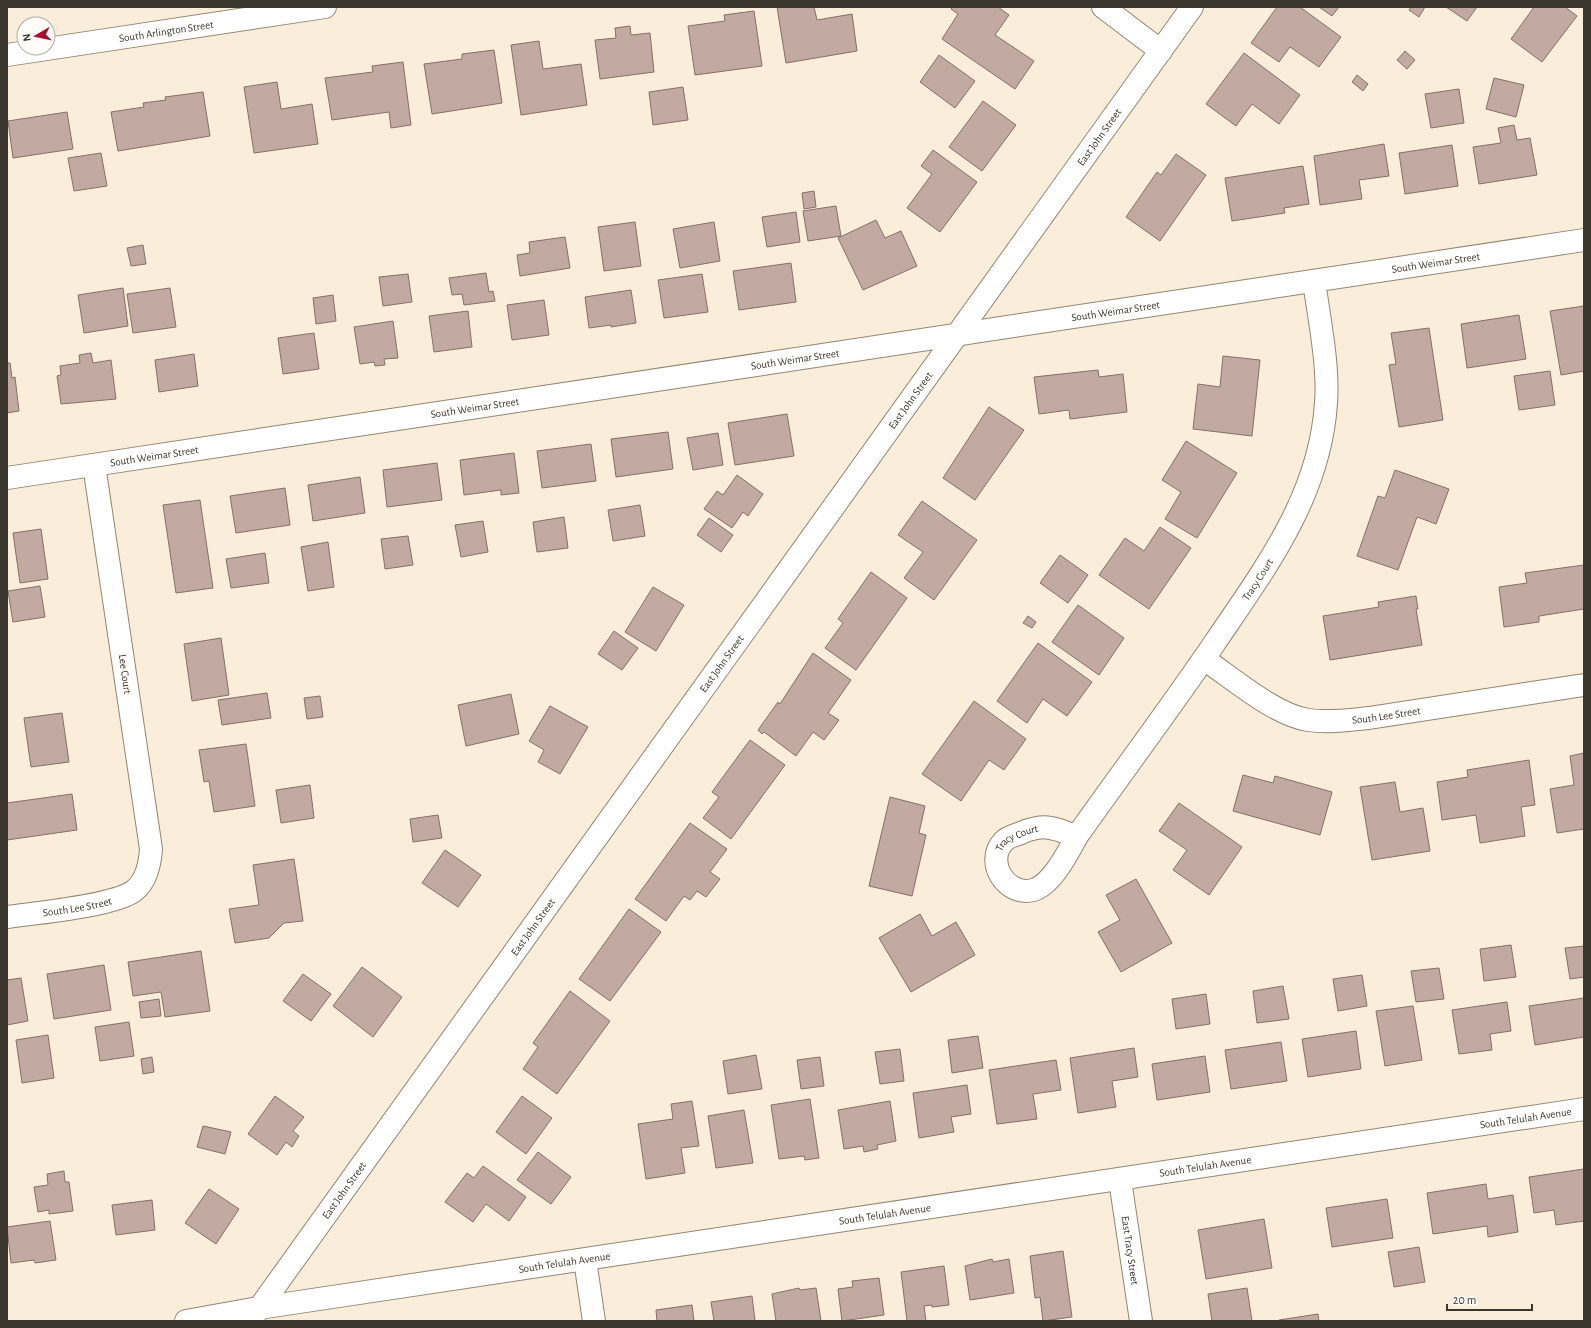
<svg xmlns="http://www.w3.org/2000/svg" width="1591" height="1328" font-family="'Alegreya Sans',sans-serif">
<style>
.building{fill:#c2aaa2;stroke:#856f68}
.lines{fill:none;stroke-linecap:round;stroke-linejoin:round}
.minor-casing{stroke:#918573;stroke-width:24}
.minor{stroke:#fff;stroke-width:22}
.labels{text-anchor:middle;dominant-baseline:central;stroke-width:4;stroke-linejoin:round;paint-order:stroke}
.street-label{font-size:11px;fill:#3b362e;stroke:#fefcf8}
</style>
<rect width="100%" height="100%" fill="#faedd9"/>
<!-- building -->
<g class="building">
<polygon points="777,7 814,7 817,20 852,14 857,51 786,63"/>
<polygon points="953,7 998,7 1009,15 995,35 1034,61 1015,89 942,39 958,14 951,9"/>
<polygon points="1277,7 1300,7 1341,37 1319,67 1290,47 1279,62 1251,43"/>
<polygon points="1319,7 1339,7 1332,16"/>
<polygon points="1411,7 1425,7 1419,17 1409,10"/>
<polygon points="1446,7 1477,7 1467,21"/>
<polygon points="1534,7 1565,7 1577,16 1542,62 1511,39"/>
<polygon points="754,11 762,66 695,75 688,26 725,21 724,15"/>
<polygon points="630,26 631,35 650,33 654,72 600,79 595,40 616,38 615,28"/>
<polygon points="539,41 543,69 581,64 587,105 521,115 511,45"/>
<polygon points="494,50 502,103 432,114 424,64 462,59 462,54"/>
<polygon points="1405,51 1415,60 1407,69 1397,60"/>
<polygon points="1244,53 1300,95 1279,124 1252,104 1236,126 1206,104"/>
<polygon points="939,55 975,81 955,108 920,82"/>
<polygon points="403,62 411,125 391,128 389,112 332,120 325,78 373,72 372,66"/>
<polygon points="1357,75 1368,84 1363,91 1352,82"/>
<polygon points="1494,78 1524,85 1516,117 1486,109"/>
<polygon points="277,82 281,109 312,104 318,144 254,153 244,87"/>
<polygon points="683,87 688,120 653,125 649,92"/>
<polygon points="1459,89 1464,123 1431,128 1425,94"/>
<polygon points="203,92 210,136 118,151 111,112 144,107 143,103 166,100 165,97"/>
<polygon points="983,101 1016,125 982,171 949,147"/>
<polygon points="67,112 73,149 13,158 8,121"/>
<polygon points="1514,125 1517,140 1530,138 1537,175 1479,184 1473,147 1501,143 1498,128"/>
<polygon points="1384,144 1389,176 1359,180 1362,199 1320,205 1314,156"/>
<polygon points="1452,145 1458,186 1405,194 1399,153"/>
<polygon points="933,150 977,182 940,232 907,208 932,174 921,166"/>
<polygon points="101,153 107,186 74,191 68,158"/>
<polygon points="1176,154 1206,175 1160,241 1126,217 1157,172 1161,175"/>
<polygon points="1303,166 1309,204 1284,208 1285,213 1232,221 1225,178"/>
<polygon points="814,191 816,207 804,209 802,193"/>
<polygon points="836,206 841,236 808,241 803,211"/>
<polygon points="796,212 800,242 767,247 762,217"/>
<polygon points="876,220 885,238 901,231 917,266 863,290 838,238"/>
<polygon points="635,222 641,266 604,271 598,227"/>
<polygon points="714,222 720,261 680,268 673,229"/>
<polygon points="565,237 570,268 520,276 517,255 530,253 529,242"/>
<polygon points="143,245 146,264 131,266 127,248"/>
<polygon points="791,263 796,302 739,310 733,271"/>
<polygon points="486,273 489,292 493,291 495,301 464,305 462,294 452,295 449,278"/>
<polygon points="408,274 412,302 383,306 379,277"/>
<polygon points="702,274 708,312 664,318 658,280"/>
<polygon points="123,288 128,326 84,333 78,295"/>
<polygon points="170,288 176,327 133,333 127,294"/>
<polygon points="631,290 636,323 611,327 611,325 589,328 585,297"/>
<polygon points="333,295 336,321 316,324 313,298"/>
<polygon points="544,300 549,335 512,340 507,305"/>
<polygon points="1584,306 1584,371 1561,375 1550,311"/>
<polygon points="468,311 472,347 434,352 429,316"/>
<polygon points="1519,315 1526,359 1467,368 1461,324"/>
<polygon points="393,321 398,358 384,359 385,365 375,366 374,362 360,364 354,327"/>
<polygon points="1429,328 1443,420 1399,427 1389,365 1396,364 1391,333"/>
<polygon points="314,333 319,369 283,374 278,338"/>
<polygon points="91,353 93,363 111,360 116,399 61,404 57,376 61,375 60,366 80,363 79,355"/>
<polygon points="194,354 198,386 159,392 155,360"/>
<polygon points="1223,356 1260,360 1252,436 1193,429 1198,384 1220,387"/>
<polygon points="7,363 10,363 12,378 15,377 19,411 7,413"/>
<polygon points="1098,370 1099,377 1123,374 1127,412 1070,419 1069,410 1039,414 1034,377"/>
<polygon points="1550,371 1555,405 1519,410 1514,376"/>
<polygon points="989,407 1024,430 975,500 943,478"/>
<polygon points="787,414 794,456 735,465 728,423"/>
<polygon points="668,432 673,469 616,477 611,439"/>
<polygon points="718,433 723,465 693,470 687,438"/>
<polygon points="1186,441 1237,473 1197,538 1165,519 1181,492 1162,480"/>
<polygon points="591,444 596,481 542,488 537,451"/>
<polygon points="514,453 519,493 501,495 501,490 464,495 460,460"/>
<polygon points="437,463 442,500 387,507 383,470"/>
<polygon points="1395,470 1449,489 1436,524 1417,517 1398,570 1357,556 1378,496 1385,498"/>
<polygon points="737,475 763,494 748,516 743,512 732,528 704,509 717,491 723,495"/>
<polygon points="360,477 365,513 313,521 308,485"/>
<polygon points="285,488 290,525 236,533 230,496"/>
<polygon points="200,500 213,588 176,593 163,505"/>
<polygon points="922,501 977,540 934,600 904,578 923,552 898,535"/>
<polygon points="640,505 645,536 613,541 608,510"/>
<polygon points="564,517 568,548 537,552 533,522"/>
<polygon points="709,518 733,535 721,552 697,535"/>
<polygon points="483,521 488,552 461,557 455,525"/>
<polygon points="1160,527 1191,548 1149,609 1099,575 1125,538 1144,551"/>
<polygon points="41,529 48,579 20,583 13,533"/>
<polygon points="408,536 413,565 385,569 381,539"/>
<polygon points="328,542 334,587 308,591 301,547"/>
<polygon points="265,553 269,583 231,588 226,559"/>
<polygon points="1060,555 1088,575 1068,603 1040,583"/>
<polygon points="1584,565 1584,609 1539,616 1539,622 1504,627 1499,587 1527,583 1525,573"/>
<polygon points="871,572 907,598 856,670 825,648 843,623 838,619"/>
<polygon points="40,586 45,617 13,622 8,591"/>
<polygon points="653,587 684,605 656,651 625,632"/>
<polygon points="1416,596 1418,609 1416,609 1422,645 1330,660 1323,616 1379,607 1378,602"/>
<polygon points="1078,605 1124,638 1099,675 1052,642"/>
<polygon points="1028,616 1036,622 1032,628 1023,623"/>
<polygon points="614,631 638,648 622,670 598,654"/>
<polygon points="221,638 229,695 192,701 184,644"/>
<polygon points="1038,643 1092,682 1067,716 1043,699 1027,723 997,701"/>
<polygon points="813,653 851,680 828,713 839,720 824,740 813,732 796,756 764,732 762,734 758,730 778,702 780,704"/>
<polygon points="267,693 271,718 222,725 218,700"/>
<polygon points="511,694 519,734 466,746 458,705"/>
<polygon points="320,696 323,717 307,719 304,698"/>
<polygon points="974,701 1026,739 1004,770 989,760 961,801 922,774"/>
<polygon points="550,706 588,727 560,774 538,762 544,750 529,741"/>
<polygon points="62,713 69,762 31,767 24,718"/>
<polygon points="750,740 785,765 731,839 703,818 719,797 712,792"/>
<polygon points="246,744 255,806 214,812 209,781 204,782 199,750"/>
<polygon points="1584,753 1584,829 1557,833 1550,789 1574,785 1570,756"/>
<polygon points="1529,760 1535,805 1521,807 1525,836 1480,843 1476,815 1442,820 1437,782 1468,777 1467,770"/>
<polygon points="1243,775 1273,783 1275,776 1332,792 1320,835 1233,811"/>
<polygon points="1395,782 1400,812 1423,808 1430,851 1372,860 1360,787"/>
<polygon points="310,785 314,818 281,823 276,790"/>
<polygon points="72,794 77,830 7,840 7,803"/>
<polygon points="890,797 925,806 919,833 926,835 912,896 869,886"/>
<polygon points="1179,803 1242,847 1209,895 1173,870 1187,850 1159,831"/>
<polygon points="438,815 442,838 413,842 410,819"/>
<polygon points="690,823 727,849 710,872 720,879 706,897 697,891 690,900 684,896 666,921 635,899"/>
<polygon points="445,850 481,875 458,907 422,883"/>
<polygon points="294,859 303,921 284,923 269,938 235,943 229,909 259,905 253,865"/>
<polygon points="1136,879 1172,943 1121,972 1098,932 1120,920 1106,895"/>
<polygon points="629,909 661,932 610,1001 579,979"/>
<polygon points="920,914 932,936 956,922 975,955 911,992 879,938"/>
<polygon points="1511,945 1516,977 1484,981 1480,949"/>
<polygon points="1584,946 1584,977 1570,979 1565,948"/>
<polygon points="201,951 210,1011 165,1017 161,992 133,996 128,962"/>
<polygon points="104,965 111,1010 54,1019 47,974"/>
<polygon points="362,967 402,997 373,1037 333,1006"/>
<polygon points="1439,968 1444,999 1416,1002 1411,971"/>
<polygon points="303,974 331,994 311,1021 283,1001"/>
<polygon points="1362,975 1367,1006 1338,1011 1333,979"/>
<polygon points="21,978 28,1021 7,1025 7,980"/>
<polygon points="1283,986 1289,1019 1257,1023 1253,991"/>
<polygon points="570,991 610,1021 557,1094 523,1069 538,1047 533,1043"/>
<polygon points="1206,994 1210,1024 1176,1029 1172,999"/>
<polygon points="1584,998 1584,1037 1535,1045 1529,1006"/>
<polygon points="159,999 161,1016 141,1018 139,1002"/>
<polygon points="1507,1002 1511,1031 1490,1034 1492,1050 1459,1054 1452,1010"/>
<polygon points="1413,1006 1422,1060 1385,1066 1376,1011"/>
<polygon points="129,1022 134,1056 100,1061 95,1027"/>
<polygon points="1356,1031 1361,1069 1308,1077 1302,1039"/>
<polygon points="48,1035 54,1078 22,1083 16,1040"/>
<polygon points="978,1036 983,1068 952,1073 948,1040"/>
<polygon points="1281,1042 1287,1081 1231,1089 1225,1050"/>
<polygon points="1134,1048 1138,1077 1112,1081 1116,1107 1078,1113 1070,1058"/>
<polygon points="900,1049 904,1081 880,1084 875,1052"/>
<polygon points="756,1055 762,1089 728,1094 723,1061"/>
<polygon points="1205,1056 1210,1092 1157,1100 1152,1064"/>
<polygon points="152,1057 154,1072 143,1074 141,1059"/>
<polygon points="820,1057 824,1086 801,1089 797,1060"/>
<polygon points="1056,1060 1061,1090 1033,1094 1037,1119 997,1124 989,1070"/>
<polygon points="967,1085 971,1114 951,1117 954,1132 919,1138 913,1093"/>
<polygon points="275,1096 304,1117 293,1131 299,1136 292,1147 286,1142 277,1155 248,1134"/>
<polygon points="522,1096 552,1118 526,1154 496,1132"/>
<polygon points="810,1099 819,1158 805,1160 804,1156 779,1159 771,1105"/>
<polygon points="692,1101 699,1146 681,1148 685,1173 646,1179 638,1124 673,1119 671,1104"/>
<polygon points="890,1101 896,1141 877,1145 878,1149 864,1152 863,1146 844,1149 838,1110"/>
<polygon points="744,1110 753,1163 716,1168 708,1116"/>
<polygon points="203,1126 231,1132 225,1154 197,1147"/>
<polygon points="538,1152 571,1177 551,1204 517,1180"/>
<polygon points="483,1166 526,1197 509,1221 486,1204 473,1222 445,1202 467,1173 474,1178"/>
<polygon points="1584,1169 1584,1221 1556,1225 1554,1210 1534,1213 1529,1177"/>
<polygon points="64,1171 65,1182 69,1182 73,1211 49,1214 49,1210 38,1212 34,1187 48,1185 47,1174"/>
<polygon points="1486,1184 1488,1199 1513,1195 1518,1232 1488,1237 1487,1226 1433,1234 1427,1193"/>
<polygon points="209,1189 239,1209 216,1244 185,1223"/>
<polygon points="1387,1199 1393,1238 1332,1247 1326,1208"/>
<polygon points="152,1200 155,1230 116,1235 112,1205"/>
<polygon points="1264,1219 1272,1268 1206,1279 1198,1230"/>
<polygon points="50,1221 56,1260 35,1263 34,1260 11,1263 7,1227"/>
<polygon points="1419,1247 1425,1282 1394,1287 1388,1252"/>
<polygon points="1063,1251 1072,1317 1043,1321 1040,1297 1035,1298 1030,1256"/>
<polygon points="992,1259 993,1262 1009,1259 1014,1293 970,1300 965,1266"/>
<polygon points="944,1266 949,1305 932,1307 932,1305 924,1306 926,1321 907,1321 901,1272"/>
<polygon points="879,1278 884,1315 842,1321 838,1289 853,1287 852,1281"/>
<polygon points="799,1288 800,1290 816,1288 821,1321 776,1321 772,1294"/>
<polygon points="1247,1288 1252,1321 1212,1321 1208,1294"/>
<polygon points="752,1296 755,1321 714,1321 711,1302"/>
<polygon points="692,1305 694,1321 657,1321 656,1310"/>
<polygon points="1318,1314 1319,1321 1279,1321 1279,1320"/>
</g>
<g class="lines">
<defs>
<g id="minor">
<polyline points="1103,7 1161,51"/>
<path id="s1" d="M7 55 325 7"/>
<path id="s2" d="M7 478 1584 240"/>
<path id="s3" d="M1204 659C1232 678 1275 715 1308 720 1328 723 1349 720 1369 718L1584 685"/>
<path id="s4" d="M1077 836C1068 852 1052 885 1033 890 1006 897 984 861 1004 841 1008 837 1016 835 1021 833 1029 829 1042 826 1050 828 1059 829 1068 834 1077 836 1123 771 1171 707 1216 641 1266 567 1320 496 1326 403 1329 366 1319 318 1314 281"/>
<path id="s5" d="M7 917C35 913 116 906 135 890 147 880 150 863 151 849L94 465"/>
<path id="s6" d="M1120 1180 1141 1321"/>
<polyline points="585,1260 594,1321"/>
<path id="s7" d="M186 1321 259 1308 1584 1109"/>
<path id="s8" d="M250 1321 1192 7"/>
</g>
</defs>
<!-- minor casing -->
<use href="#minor" class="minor-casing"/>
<!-- minor -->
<use href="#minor" class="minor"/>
</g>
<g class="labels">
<!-- street labels -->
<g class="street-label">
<text stroke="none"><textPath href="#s1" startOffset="161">South Arlington Street</textPath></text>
<text stroke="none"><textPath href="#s8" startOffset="1457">East John Street</textPath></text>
<text stroke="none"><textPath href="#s2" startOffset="1445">South Weimar Street</textPath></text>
<text stroke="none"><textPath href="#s2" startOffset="1121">South Weimar Street</textPath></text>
<text stroke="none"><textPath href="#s2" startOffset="797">South Weimar Street</textPath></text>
<text stroke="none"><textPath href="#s8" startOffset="1133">East John Street</textPath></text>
<text stroke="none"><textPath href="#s2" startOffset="473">South Weimar Street</textPath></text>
<text stroke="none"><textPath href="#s2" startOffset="149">South Weimar Street</textPath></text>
<text stroke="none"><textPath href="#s4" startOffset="537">Tracy Court</textPath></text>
<text stroke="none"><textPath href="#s8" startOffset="809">East John Street</textPath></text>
<text transform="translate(125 674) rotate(82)">Lee Court</text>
<text stroke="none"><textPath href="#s3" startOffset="200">South Lee Street</textPath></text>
<text stroke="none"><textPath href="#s4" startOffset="159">Tracy Court</textPath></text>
<text stroke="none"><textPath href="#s5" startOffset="71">South Lee Street</textPath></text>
<text stroke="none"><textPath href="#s8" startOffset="485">East John Street</textPath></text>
<text stroke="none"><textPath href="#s7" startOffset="1355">South Telulah Avenue</textPath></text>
<text stroke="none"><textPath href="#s7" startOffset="1031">South Telulah Avenue</textPath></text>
<text stroke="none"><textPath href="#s8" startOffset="161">East John Street</textPath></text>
<text stroke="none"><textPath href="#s7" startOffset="707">South Telulah Avenue</textPath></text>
<text stroke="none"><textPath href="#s6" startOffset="71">East Tracy Street</textPath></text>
<text stroke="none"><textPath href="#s7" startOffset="383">South Telulah Avenue</textPath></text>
</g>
</g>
<!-- border -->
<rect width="1591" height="1328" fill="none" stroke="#3b362e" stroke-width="16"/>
<!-- north arrow -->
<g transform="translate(36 36) rotate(261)"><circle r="19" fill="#fefcf8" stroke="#b0ada7"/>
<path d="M0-3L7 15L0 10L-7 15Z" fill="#a70d2c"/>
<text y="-6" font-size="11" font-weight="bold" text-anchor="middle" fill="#3b362e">N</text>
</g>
<!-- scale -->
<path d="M1447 1304v6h85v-6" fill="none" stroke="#3b362e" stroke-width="2"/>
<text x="1453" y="1304" font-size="12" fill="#3b362e" stroke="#fefcf8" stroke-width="3" paint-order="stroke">20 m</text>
</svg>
